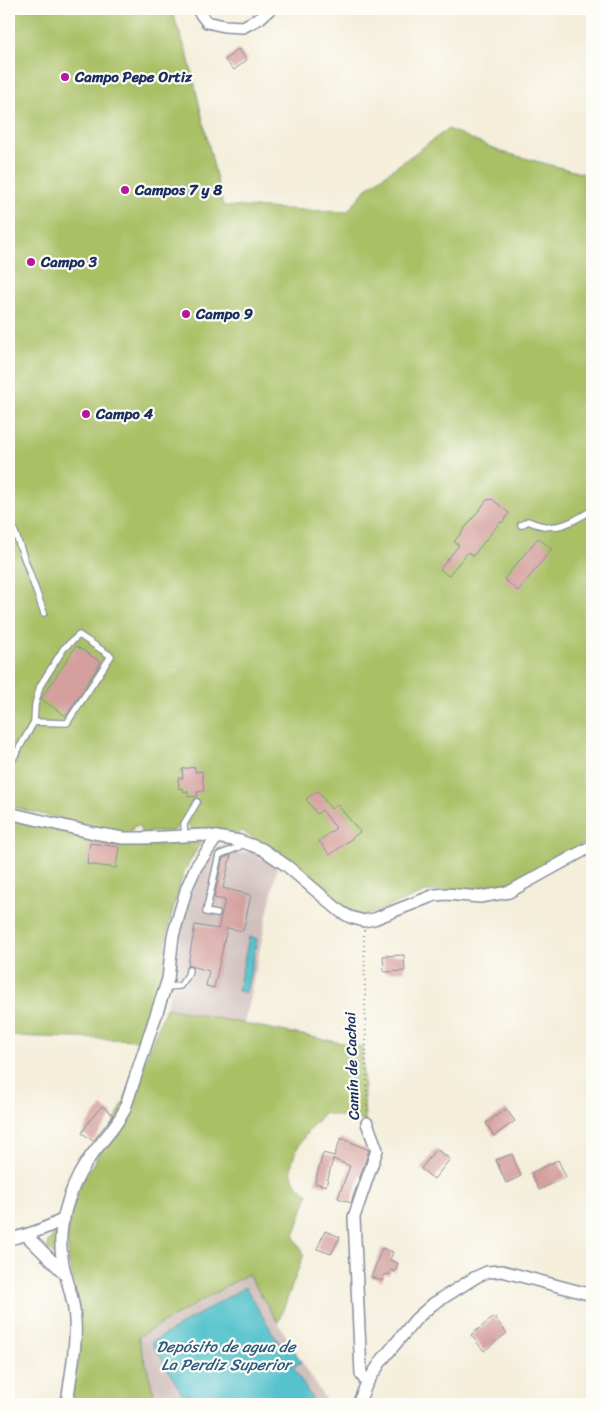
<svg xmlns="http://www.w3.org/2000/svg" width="601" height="1413" font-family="Sriracha,sans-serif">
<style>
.industrial{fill:#d0c0bc}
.green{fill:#a9c065;stroke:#627862}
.water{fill:#56c3cc;stroke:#387995}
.building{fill:#d49f9d}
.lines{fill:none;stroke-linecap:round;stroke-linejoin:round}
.service-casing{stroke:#888e9c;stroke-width:8}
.minor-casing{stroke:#888e9c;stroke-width:14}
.path{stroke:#888e9c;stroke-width:2;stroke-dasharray:1 4;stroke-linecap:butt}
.service{stroke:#fff;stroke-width:5.5}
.minor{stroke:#fff;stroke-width:11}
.poi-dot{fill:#b5179e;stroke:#fdfcf7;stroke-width:2}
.labels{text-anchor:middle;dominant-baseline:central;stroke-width:4.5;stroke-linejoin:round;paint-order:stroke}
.poi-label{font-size:15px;font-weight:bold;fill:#1b2f5e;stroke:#fdfcf7;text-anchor:start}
.street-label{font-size:15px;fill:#1b2f5e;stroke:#fdfcf7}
.water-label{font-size:16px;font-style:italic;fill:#2d5b7f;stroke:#fdfcf7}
</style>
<rect width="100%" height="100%" fill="#fdfcf7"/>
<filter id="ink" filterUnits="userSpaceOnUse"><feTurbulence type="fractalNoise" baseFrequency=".02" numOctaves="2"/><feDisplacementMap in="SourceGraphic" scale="10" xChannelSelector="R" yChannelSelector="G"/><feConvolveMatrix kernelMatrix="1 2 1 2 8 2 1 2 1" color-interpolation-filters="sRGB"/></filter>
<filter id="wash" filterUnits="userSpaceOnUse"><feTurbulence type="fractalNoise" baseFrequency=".0096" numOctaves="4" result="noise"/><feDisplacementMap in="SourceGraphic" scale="20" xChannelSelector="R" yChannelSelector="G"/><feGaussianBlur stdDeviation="1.12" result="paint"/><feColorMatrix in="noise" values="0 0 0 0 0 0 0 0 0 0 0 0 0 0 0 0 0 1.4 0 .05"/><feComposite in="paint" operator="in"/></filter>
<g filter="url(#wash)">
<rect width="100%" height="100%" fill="#f4eeda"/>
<!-- industrial -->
<g class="industrial">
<polygon points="222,845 230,845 238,854 250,851 267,860 277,868 244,1024 166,1008 173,981 181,928 189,895 204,861"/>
<polygon points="248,1274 328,1404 157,1404 138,1337"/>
</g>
<!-- green -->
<g class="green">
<polygon points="9,9 171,9 188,56 223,206 347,212 367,188 448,129 502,152 592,176 592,839 533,873 500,889 472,889 426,892 373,913 361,916 352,914 293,866 294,862 286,856 282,858 242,831 236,836 208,830 193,830 188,824 179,825 174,831 141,833 140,826 134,826 130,833 84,825 9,806"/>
<polygon points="9,819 72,833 202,840 184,872 176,898 168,929 164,967 155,1002 141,1040 9,1036"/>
<path d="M166 1008 362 1047 365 1121 324 1113C310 1128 280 1162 296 1183 299 1187 304 1191 308 1194L294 1237 304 1254 278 1323 248 1274 138 1337 157 1404H72L78 1301 69 1264 67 1236 70 1214 81 1184 100 1152 150 1048Z"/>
<polygon points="58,1230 58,1259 48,1249 48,1242"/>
</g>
<!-- water -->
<g class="water">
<polygon points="249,937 257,939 246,993 238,991"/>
<polygon points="245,1287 281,1347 289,1342 301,1362 293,1367 315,1404 195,1404 189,1394 184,1397 152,1342"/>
</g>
<g id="blocks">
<!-- building -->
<g class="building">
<polygon points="238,49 247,60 234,70 225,60"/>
<polygon points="492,499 509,513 502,523 500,522 473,556 468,552 448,576 440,569 459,545 454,542 487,500"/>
<polygon points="538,538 552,549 518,591 504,579"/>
<polygon points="76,646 101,662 66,716 41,699"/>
<polygon points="195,767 195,772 202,771 204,791 197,792 198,796 188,797 188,791 184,792 183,788 179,789 178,778 183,778 182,769"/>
<polygon points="318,791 331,809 337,804 360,832 330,855 319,841 336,828 322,810 317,814 306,799"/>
<polygon points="90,843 119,847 116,868 87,864"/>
<polygon points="231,855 223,888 251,895 243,931 227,928 214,988 206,986 209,971 188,965 195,925 218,929 225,900 214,898 223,858"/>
<polygon points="404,955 405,971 384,972 383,956"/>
<polygon points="102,1106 113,1115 93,1141 82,1133 90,1120"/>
<polygon points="506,1109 515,1121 494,1136 486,1123"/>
<polygon points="341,1138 369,1150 351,1203 338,1198 350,1166 333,1159 326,1186 315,1183 323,1153 334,1156"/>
<polygon points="436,1149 450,1159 434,1179 421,1169"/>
<polygon points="512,1154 521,1176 506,1183 496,1160"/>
<polygon points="558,1160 566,1177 539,1190 531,1173"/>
<polygon points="325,1231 340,1237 331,1254 317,1249"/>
<polygon points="382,1248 393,1252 390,1260 398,1263 395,1272 391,1270 389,1275 385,1274 382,1281 371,1277"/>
<polygon points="494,1317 507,1333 484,1351 471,1335"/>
</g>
</g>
</g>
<g filter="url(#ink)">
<use href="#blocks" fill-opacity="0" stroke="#888e9c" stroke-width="1"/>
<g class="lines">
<defs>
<g id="service">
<polyline points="9,516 44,613"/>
<path d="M521 525 528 521C554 533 570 524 592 510"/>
<polyline points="9,766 34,722 35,705 40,686 64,648 79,635 111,656 67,723 34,722"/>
<polyline points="185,836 184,824 197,802"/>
<polyline points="217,914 206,912 219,855 239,847 240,841"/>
<polyline points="166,987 180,986 188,975 189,970"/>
</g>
<g id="minor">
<polyline points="197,9 207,22 224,26 243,27 260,18 270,9"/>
<polyline points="9,813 94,833 123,838 145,838 204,835 240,841 262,849 287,866 341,912 350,917 364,921 374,919 435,895 447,894 480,897 509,892 592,846"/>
<polyline points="27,1236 65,1274"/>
<path d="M9 1239C29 1235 45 1229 64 1219"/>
<polyline points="367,1383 361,1374 354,1217 377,1150 367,1123"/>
<path d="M67 1404C70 1377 77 1348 75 1321 75 1305 70 1291 66 1276 60 1256 59 1233 65 1212 69 1196 77 1177 86 1163 98 1145 114 1130 124 1111L168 979 173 936 187 887 196 867 217 837"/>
<polyline points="358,1404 367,1383 382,1360 416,1319 433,1304 476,1277 487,1272 502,1271 592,1295"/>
</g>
</defs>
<!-- service casing -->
<use href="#service" class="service-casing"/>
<!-- minor casing -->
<use href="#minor" class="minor-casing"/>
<!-- path -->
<polyline class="path" points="364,930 367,1113"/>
<!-- service -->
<use href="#service" class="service"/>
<!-- minor -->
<use href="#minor" class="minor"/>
</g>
</g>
<!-- markers -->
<g class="poi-dot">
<circle cx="65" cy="77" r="5"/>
<circle cx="125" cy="190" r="5"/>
<circle cx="31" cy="262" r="5"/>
<circle cx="186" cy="314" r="5"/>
<circle cx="86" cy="414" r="5"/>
</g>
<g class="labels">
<!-- poi labels -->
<g class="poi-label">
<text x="75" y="77">Campo Pepe Ortiz</text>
<text x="135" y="190">Campos 7 y 8</text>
<text x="41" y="262">Campo 3</text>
<text x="196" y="314">Campo 9</text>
<text x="96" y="414">Campo 4</text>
</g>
<!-- street labels -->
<g class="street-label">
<text transform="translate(352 1066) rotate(-92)">Camín de Cachai</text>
</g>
<!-- water labels -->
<g class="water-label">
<text x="226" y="1346">Depósito de agua de<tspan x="226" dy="18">La Perdiz Superior</tspan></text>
</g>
</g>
<!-- margin -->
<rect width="601" height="1413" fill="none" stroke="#fdfcf7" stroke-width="30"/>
</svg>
